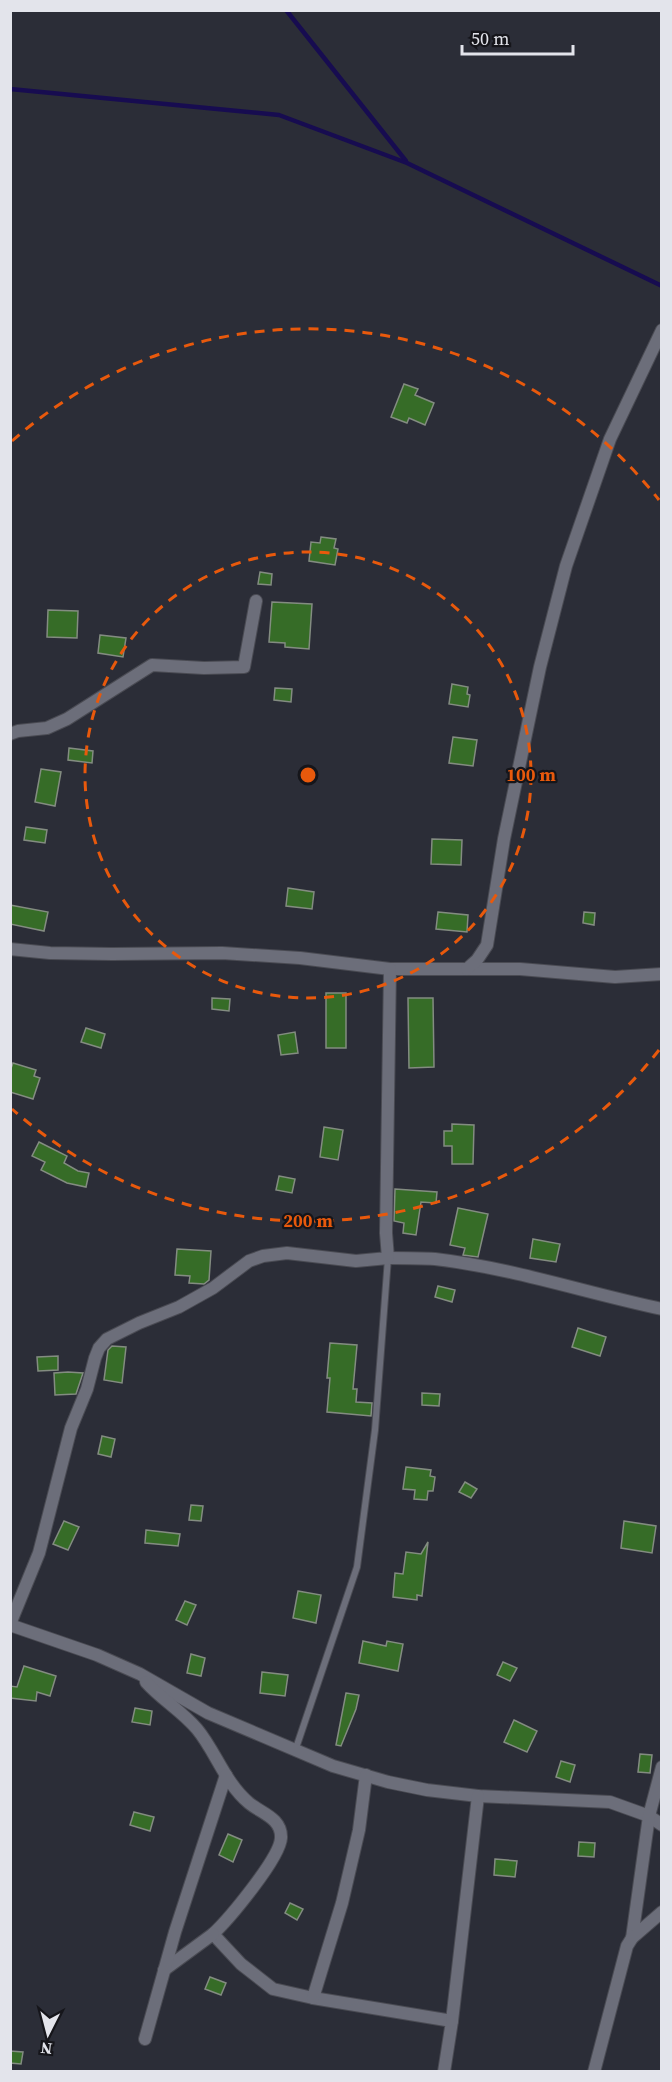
<svg xmlns="http://www.w3.org/2000/svg" width="672" height="2082" font-family="'Source Serif 4',serif">
<style>
.lines{fill:none;stroke-linecap:round;stroke-linejoin:round}
.stream{stroke:#170c50;stroke-width:4.5}
.building{fill:#366c27;stroke:#838c81;stroke-width:1.5}
.lane-casing{stroke:#4a4b53;stroke-width:8}
.street-casing{stroke:#4a4b53;stroke-width:14}
.lane{stroke:#6c6e7a;stroke-width:6}
.street{stroke:#6c6e7a;stroke-width:12}
.ring{fill:none;stroke:#e8590c;stroke-width:3;stroke-dasharray:10 8}
.centre{fill:#e8590c;stroke:#15151a;stroke-width:3}
.ring-label{font-size:18px;text-anchor:middle;font-weight:bold;fill:#e8590c;stroke:#15151a;stroke-width:4.5;stroke-linejoin:round;paint-order:stroke}
</style>
<rect width="100%" height="100%" fill="#2b2d37"/>
<g class="lines">
<!-- stream -->
<g class="stream">
<polyline points="286,10 406,161"/>
<polyline points="10,89 279,115 407,163 662,286"/>
</g>
</g>
<!-- building -->
<g class="building">
<polygon points="404,384 418,389 415,395 434,403 425,425 409,418 407,423 391,417"/>
<polygon points="321,537 336,539 334,548 338,549 335,565 309,561 311,542 320,543"/>
<polygon points="260,572 272,574 271,585 258,584"/>
<polygon points="272,602 312,604 309,649 285,647 285,643 269,642"/>
<polygon points="48,610 78,611 77,638 47,637"/>
<polygon points="100,635 126,638 123,657 98,653"/>
<polygon points="452,684 468,687 467,694 470,695 468,707 449,704"/>
<polygon points="275,688 292,689 291,702 274,700"/>
<polygon points="453,737 477,740 473,766 449,763"/>
<polygon points="69,748 93,751 92,763 68,760"/>
<polygon points="41,769 61,772 55,806 35,802"/>
<polygon points="26,827 47,830 45,843 24,840"/>
<polygon points="432,839 462,840 461,865 431,864"/>
<polygon points="288,888 314,892 312,909 286,906"/>
<polygon points="10,905 48,912 44,931 10,924"/>
<polygon points="438,912 468,915 467,932 436,929"/>
<polygon points="584,912 595,913 594,925 583,923"/>
<rect x="326" y="993" width="20" height="55"/>
<polygon points="212,998 230,999 229,1011 212,1009"/>
<polygon points="408,998 433,998 434,1067 409,1068"/>
<polygon points="86,1028 105,1034 101,1048 81,1042"/>
<polygon points="295,1032 298,1053 281,1055 278,1035"/>
<polygon points="13,1063 36,1070 34,1076 40,1078 33,1099 10,1092 10,1071"/>
<polygon points="452,1124 474,1125 473,1164 452,1164 452,1146 444,1146 444,1131 452,1131"/>
<polygon points="324,1127 343,1130 338,1160 320,1157"/>
<polygon points="39,1142 67,1156 64,1163 78,1171 89,1173 86,1187 67,1183 41,1170 45,1162 32,1156"/>
<polygon points="279,1176 295,1179 292,1193 276,1190"/>
<polygon points="395,1189 437,1192 436,1203 421,1202 416,1235 403,1233 404,1223 394,1221"/>
<polygon points="458,1208 488,1214 478,1257 463,1255 465,1248 450,1245"/>
<polygon points="533,1239 560,1244 556,1262 530,1258"/>
<polygon points="177,1249 211,1251 209,1280 204,1284 189,1283 190,1276 175,1275"/>
<polygon points="438,1286 455,1290 452,1302 435,1297"/>
<polygon points="578,1328 606,1337 600,1356 572,1347"/>
<polygon points="330,1343 357,1345 353,1389 357,1389 356,1402 372,1403 371,1416 327,1412 330,1378 327,1378"/>
<polygon points="112,1346 126,1347 122,1383 104,1380 108,1350"/>
<polygon points="58,1356 58,1370 38,1371 37,1357"/>
<polygon points="68,1372 83,1373 76,1394 55,1395 54,1373"/>
<polygon points="422,1393 440,1394 439,1406 422,1405"/>
<polygon points="102,1436 115,1439 111,1457 98,1454"/>
<polygon points="406,1467 431,1470 430,1476 435,1477 433,1491 428,1491 427,1500 414,1499 415,1490 403,1489"/>
<polygon points="465,1482 477,1489 471,1498 459,1492"/>
<polygon points="191,1505 203,1506 201,1521 189,1520"/>
<polygon points="64,1521 79,1527 68,1550 53,1544"/>
<polygon points="624,1521 656,1526 652,1553 621,1548"/>
<polygon points="146,1530 180,1534 178,1546 145,1543"/>
<polygon points="428,1542 422,1596 417,1595 417,1600 393,1597 395,1573 403,1574 406,1552 421,1554"/>
<polygon points="298,1591 321,1595 316,1623 293,1618"/>
<polygon points="185,1601 196,1605 187,1625 176,1620"/>
<polygon points="363,1641 386,1646 387,1641 403,1644 398,1671 359,1663"/>
<polygon points="191,1654 205,1658 201,1676 187,1673"/>
<polygon points="503,1662 517,1668 510,1681 497,1675"/>
<polygon points="24,1666 56,1676 50,1696 37,1692 36,1701 10,1698 10,1686 17,1687"/>
<polygon points="262,1672 288,1675 285,1696 260,1693"/>
<polygon points="346,1693 359,1695 356,1709 341,1746 336,1745"/>
<polygon points="135,1708 152,1711 150,1725 132,1722"/>
<polygon points="514,1720 537,1731 527,1752 504,1742"/>
<polygon points="640,1754 652,1755 650,1773 638,1772"/>
<polygon points="561,1761 575,1765 570,1782 556,1777"/>
<polygon points="134,1812 154,1817 150,1831 130,1825"/>
<polygon points="228,1834 242,1840 233,1862 219,1855"/>
<polygon points="579,1842 595,1843 594,1857 578,1856"/>
<polygon points="495,1859 517,1861 515,1877 494,1875"/>
<polygon points="290,1903 303,1909 297,1920 285,1913"/>
<polygon points="210,1977 226,1983 221,1995 205,1989"/>
<polygon points="10,2051 23,2052 21,2064 10,2063"/>
</g>
<g class="lines">
<defs>
<polyline id="lane" points="295,1751 357,1567 375,1430 388,1258"/>
<g id="street">
<polyline points="10,734 18,731 47,728 67,719 152,665 204,668 244,667 256,601"/>
<polyline points="10,949 50,953 112,954 222,953 300,958 390,969 520,969 615,977 662,974"/>
<polyline points="467,969 477,960 487,945 504,839 540,667 566,566 610,439 662,330"/>
<path d="M388 1258C404 1258 420 1258 435 1259 512 1268 586 1293 662 1309"/>
<polyline points="10,1624 39,1553 71,1428 87,1389 95,1358 99,1348 107,1339 139,1323 179,1307 213,1288 249,1261 263,1256 287,1253 356,1261 388,1258 386,1233 390,969"/>
<polyline points="10,1625 97,1655 140,1674 208,1713 333,1766 388,1782 427,1790 478,1796 610,1802 649,1816 662,1825"/>
<path d="M146 1682C161 1699 182 1711 197 1729 216 1752 225 1783 249 1803 261 1813 282 1818 281 1838 280 1858 229 1919 213 1934L241 1964 273 1989 313 1998 452 2021 444 2072"/>
<polyline points="632,1938 649,1816 662,1767"/>
<polyline points="164,1970 213,1934"/>
<polyline points="313,1998 342,1903 359,1830 366,1775"/>
<polyline points="452,2021 478,1796"/>
<polyline points="145,2039 175,1932 226,1775"/>
<polyline points="594,2072 627,1946 632,1938 662,1912"/>
</g>
</defs>
<!-- lane casing -->
<use href="#lane" class="lane-casing"/>
<!-- street casing -->
<use href="#street" class="street-casing"/>
<!-- lane -->
<use href="#lane" class="lane"/>
<!-- street -->
<use href="#street" class="street"/>
</g>
<!-- distance rings -->
<g class="ring">
<circle cx="308" cy="775" r="223"/>
<path d="M659 1050A446 446 0 0 1 12 1109M12 441A446 446 0 0 1 659 500"/>
</g>
<circle cx="308" cy="775" r="9" class="centre"/>
<g class="ring-label">
<text x="531" y="781">100 m</text>
<text x="308" y="1227">200 m</text>
</g>
<!-- border -->
<rect width="672" height="2082" fill="none" stroke="#e3e4eb" stroke-width="24"/>
<!-- north arrow -->
<g transform="translate(48 2034) rotate(186)" stroke="#15151a" stroke-width="4.5" paint-order="stroke">
<path d="M0-4.5L10 22L0 15L-10 22Z" fill="#e3e4eb"/>
<text y="-9" font-size="16" font-weight="bold" text-anchor="middle" fill="#e3e4eb">N</text>
</g>
<!-- scale -->
<path d="M462 45v9h111v-9" fill="none" stroke="#e3e4eb" stroke-width="3"/>
<text x="471" y="45" font-size="18" fill="#e3e4eb" stroke="#15151a" stroke-width="4.5" paint-order="stroke">50 m</text>
</svg>
